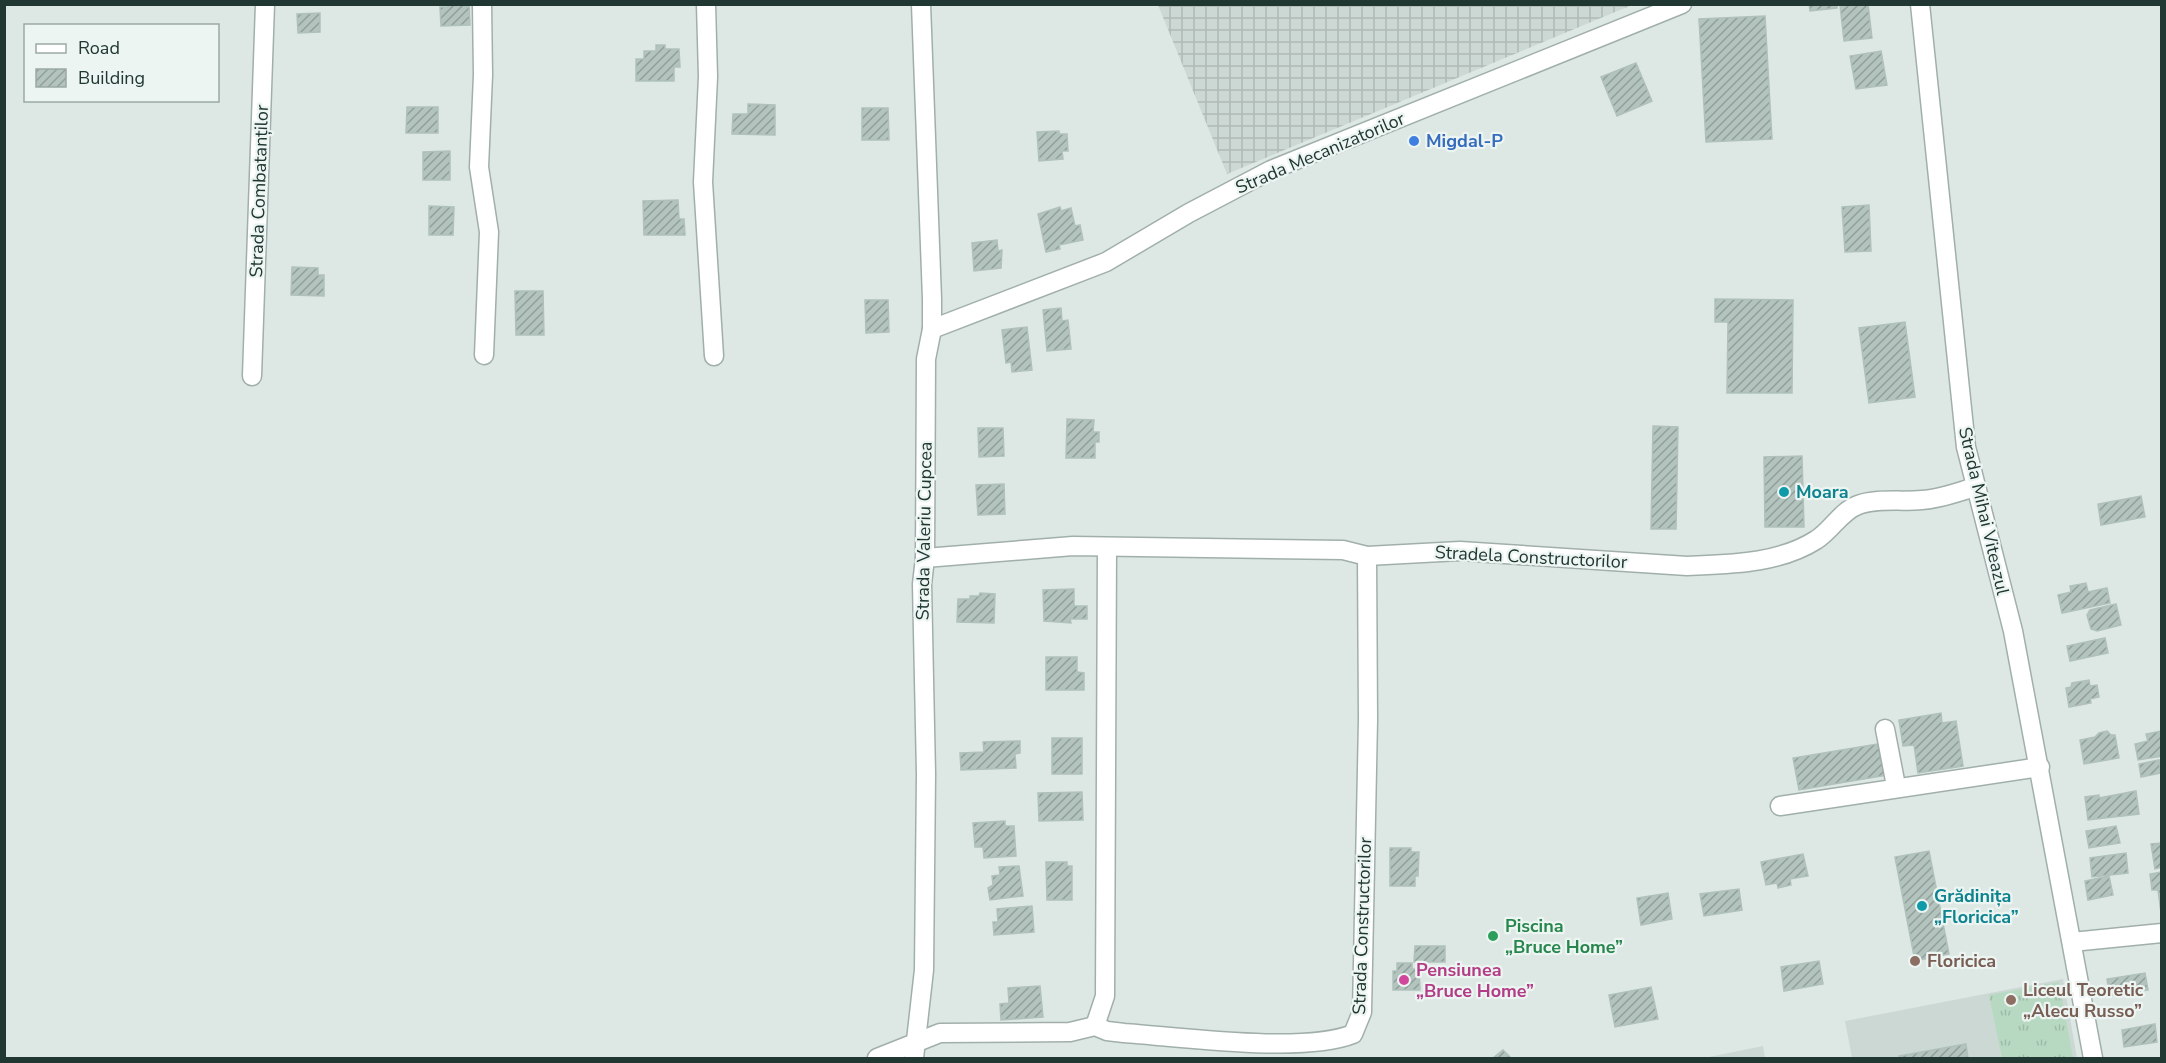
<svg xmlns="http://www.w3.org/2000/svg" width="2166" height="1063" font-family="'Nunito Sans',sans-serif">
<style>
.built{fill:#ccd8d3}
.industrial{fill:url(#industrial-grid)}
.grass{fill:url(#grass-tufts)}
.building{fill:url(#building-hatch);stroke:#b0c1bb;stroke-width:1.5}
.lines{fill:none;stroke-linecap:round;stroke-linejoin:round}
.minor-casing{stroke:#a1afab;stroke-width:21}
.minor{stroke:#fff;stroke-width:18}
.shop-dot{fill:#3f7fe0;stroke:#edf5f2;stroke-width:2}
.culture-dot{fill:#0f9aa8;stroke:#edf5f2;stroke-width:2}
.leisure-dot{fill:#2e9e5b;stroke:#edf5f2;stroke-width:2}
.education-dot{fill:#8d6e63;stroke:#edf5f2;stroke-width:2}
.hotel-dot{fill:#d1479c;stroke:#edf5f2;stroke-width:2}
.labels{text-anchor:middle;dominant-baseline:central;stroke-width:4.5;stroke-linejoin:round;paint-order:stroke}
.shop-label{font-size:18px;font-weight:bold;fill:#366cbe;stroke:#edf5f2;text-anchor:start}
.street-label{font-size:18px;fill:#203732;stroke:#edf5f2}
.culture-label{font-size:18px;font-weight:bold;fill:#0d838f;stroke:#edf5f2;text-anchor:start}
.leisure-label{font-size:18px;font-weight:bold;fill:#27864d;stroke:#edf5f2;text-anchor:start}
.education-label{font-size:18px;font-weight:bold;fill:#785e54;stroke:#edf5f2;text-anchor:start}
.hotel-label{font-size:18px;font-weight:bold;fill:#b23c85;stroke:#edf5f2;text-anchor:start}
</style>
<defs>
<pattern id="industrial-grid" width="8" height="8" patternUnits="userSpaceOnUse" patternTransform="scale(1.5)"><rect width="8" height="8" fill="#ccd8d3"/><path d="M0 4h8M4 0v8" fill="none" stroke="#afbab6"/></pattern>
<pattern id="grass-tufts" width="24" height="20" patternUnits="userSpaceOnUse" patternTransform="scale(1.5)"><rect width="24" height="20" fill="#b7d9c2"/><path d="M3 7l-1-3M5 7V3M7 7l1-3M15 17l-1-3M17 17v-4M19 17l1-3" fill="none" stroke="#9dbba7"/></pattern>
<pattern id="building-hatch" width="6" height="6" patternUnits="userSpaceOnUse" patternTransform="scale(1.5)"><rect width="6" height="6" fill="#b3c3bd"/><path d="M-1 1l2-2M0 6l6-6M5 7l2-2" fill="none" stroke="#919f9a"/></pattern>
</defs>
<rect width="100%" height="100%" fill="#dde8e4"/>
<!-- built -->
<g class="built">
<polygon points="2063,979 2077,1058 1852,1058 1845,1021"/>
<polygon points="1763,1046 1765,1058 1704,1058"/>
</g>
<!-- industrial -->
<polygon class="industrial" points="1158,5 1632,5 1227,174"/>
<!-- grass -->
<polygon class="grass" points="2059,982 2073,1058 2002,1058 1989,995"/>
<!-- building -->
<g class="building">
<polygon points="447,4 469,4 470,25 441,26 440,7 448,7"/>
<polygon points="1809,4 1837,4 1837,8 1810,11"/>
<polygon points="1868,4 1872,38 1844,41 1840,5"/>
<polygon points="320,13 320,32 298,33 297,14"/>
<polygon points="1765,16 1772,139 1706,142 1699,19"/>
<polygon points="656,45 665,45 665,49 679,49 680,67 674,67 674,81 636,81 636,59 644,59 644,51 656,51"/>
<polygon points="1881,51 1887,85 1856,89 1850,56"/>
<polygon points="1636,63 1652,101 1617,116 1601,77"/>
<polygon points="748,104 775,105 775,135 732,134 733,114 748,114"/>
<polygon points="407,107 438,107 438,133 406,133"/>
<polygon points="862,108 888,108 889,140 862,140"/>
<polygon points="1059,131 1059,134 1067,134 1068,151 1062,151 1063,159 1039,161 1037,132"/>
<polygon points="450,151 450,180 423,180 423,152"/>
<polygon points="678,200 679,219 684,219 685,235 644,235 643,201"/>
<polygon points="1869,205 1871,251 1845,252 1842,207"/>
<polygon points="429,206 454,207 453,235 429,235"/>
<polygon points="1060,207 1061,211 1071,208 1075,226 1080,225 1083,240 1059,245 1060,249 1046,252 1038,214"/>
<polygon points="997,240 998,251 1002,250 1001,268 974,271 972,243"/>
<polygon points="292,267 318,268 318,275 324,275 324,296 291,295"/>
<polygon points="515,291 543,291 544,335 516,335"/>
<polygon points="1715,299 1793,300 1792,393 1727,393 1728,322 1715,322"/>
<polygon points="865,300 888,300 889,332 866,333"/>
<polygon points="1061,308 1062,321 1068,320 1071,349 1047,351 1043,310"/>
<polygon points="1905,322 1915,397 1869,403 1859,328"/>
<polygon points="1027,327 1032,370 1012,372 1011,362 1006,363 1002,330"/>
<polygon points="1067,419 1094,420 1093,432 1099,432 1099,442 1095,442 1095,458 1066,458"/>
<polygon points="1653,426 1678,427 1676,529 1651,529"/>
<polygon points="978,428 1003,428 1004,456 979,457"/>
<polygon points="1802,456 1804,527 1765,527 1764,457"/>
<polygon points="1004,484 1005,514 978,515 976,485"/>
<polygon points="2141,496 2145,517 2101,525 2098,504"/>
<polygon points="2086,583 2088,592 2107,588 2110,603 2062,613 2058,595 2071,592 2070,586"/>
<polygon points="1074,589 1074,606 1087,606 1087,619 1070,619 1071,623 1044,621 1043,590"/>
<polygon points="980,593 995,594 994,623 957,622 958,599 970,599 970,596 979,596"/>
<polygon points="2116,604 2121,625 2097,631 2091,629 2087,615 2090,610"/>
<polygon points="2105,638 2108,653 2070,661 2067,646"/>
<polygon points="1046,657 1077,657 1077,672 1084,673 1084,690 1046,690"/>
<polygon points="2089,680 2090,686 2097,685 2099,697 2090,699 2091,703 2069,707 2066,688 2071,687 2072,683"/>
<polygon points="1941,713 1942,723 1956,721 1963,766 1918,773 1914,745 1903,746 1899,720"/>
<polygon points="2107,731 2111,735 2115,735 2119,758 2084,764 2080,740 2095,737 2099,733"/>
<polygon points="2162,731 2162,756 2138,760 2135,744 2148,741 2146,734"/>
<rect x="1052" y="738" width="30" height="36"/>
<polygon points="1020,741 1020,753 1015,754 1016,768 961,770 960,753 984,752 983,742"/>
<polygon points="1883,743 1888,775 1799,790 1793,758"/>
<polygon points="2159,760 2161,773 2141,777 2139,764"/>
<polygon points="2136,791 2139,814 2088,820 2085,797 2099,795 2099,798"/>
<polygon points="1082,792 1083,820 1039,821 1038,793"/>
<polygon points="1005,821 1005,826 1014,826 1016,856 984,858 983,847 975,847 973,823"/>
<polygon points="2116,826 2120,843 2089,848 2086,831"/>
<polygon points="2162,843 2162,867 2155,869 2151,844"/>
<polygon points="1390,848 1411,848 1411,852 1419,852 1418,876 1415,876 1415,886 1390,886"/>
<polygon points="1929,851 1949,954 1915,961 1895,857"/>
<polygon points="2126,853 2128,873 2092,877 2090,858"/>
<polygon points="1803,854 1808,876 1790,879 1791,885 1778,888 1777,883 1766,885 1761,862"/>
<polygon points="1046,862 1067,862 1067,866 1072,866 1072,900 1047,900"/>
<polygon points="1019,866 1023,896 990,900 988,888 993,885 992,876 1000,875 999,867"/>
<polygon points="2162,872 2162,913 2161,913 2158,890 2152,890 2150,874"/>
<polygon points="2109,876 2113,895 2088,900 2085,881"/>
<polygon points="1739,889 1742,910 1704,916 1700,894"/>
<polygon points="1668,893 1672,919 1641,925 1637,898"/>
<polygon points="1032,906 1034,932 994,935 993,922 998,922 997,909"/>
<polygon points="1415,946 1445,946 1445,962 1414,962"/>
<polygon points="1819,961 1823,984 1784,991 1781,967"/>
<polygon points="1397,963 1412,963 1412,969 1419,969 1420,990 1393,990 1393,971 1397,971"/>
<polygon points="2145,973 2148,990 2110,996 2107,979"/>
<polygon points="1040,986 1043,1017 1001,1020 1000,1004 1009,1003 1008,988"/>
<polygon points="1651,987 1658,1019 1615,1027 1609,995"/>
<polygon points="2155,1024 2157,1042 2124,1047 2122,1030"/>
<polygon points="1966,1044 1968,1058 1900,1058 1899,1056"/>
<polygon points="1503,1050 1511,1058 1493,1058"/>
</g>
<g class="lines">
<defs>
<g id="minor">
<polyline points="482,4 483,75 479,167 489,232 484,355"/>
<polyline points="706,4 708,77 703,182 714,356"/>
<polyline points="1920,4 1966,447 2013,631 2093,1058"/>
<polyline points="932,329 1106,262 1189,213 1271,170 1682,4"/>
<polyline points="252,376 265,4"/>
<path d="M925 558 1073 546 1343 550 1367 556 1460 551 1687 566C1730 564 1778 564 1816 540 1831 531 1841 511 1858 505 1877 498 1901 502 1922 500 1940 499 1958 492 1975 487"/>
<polyline points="1885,729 1896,786"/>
<polyline points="1780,806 2040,767"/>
<polyline points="2072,942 2162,933"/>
<polyline points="1095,1026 1105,996 1107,548"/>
<path d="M877 1058 940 1033 1070 1032 1095 1026 1107 1031 1124 1033C1181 1037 1303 1054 1353 1034L1362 1012 1368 720 1367 556"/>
<polyline points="914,1058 924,970 926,774 922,584 925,558 926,359 932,329 932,299 921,4"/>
</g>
</defs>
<!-- minor casing -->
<use href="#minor" class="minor-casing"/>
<!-- minor -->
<use href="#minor" class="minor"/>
</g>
<!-- markers -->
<circle class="shop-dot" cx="1414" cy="141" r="6"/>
<g class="culture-dot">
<circle cx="1784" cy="492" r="6"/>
<circle cx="1922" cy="906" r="6"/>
</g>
<circle class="leisure-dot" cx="1493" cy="936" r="6"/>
<g class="education-dot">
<circle cx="1915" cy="961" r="6"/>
<circle cx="2011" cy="1000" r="6"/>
</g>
<circle class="hotel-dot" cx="1404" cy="980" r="6"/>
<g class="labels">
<!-- shop labels -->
<g class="shop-label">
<text x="1426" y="141">Migdal-P</text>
</g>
<!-- street labels -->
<g class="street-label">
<text transform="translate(1320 153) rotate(-23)">Strada Mecanizatorilor</text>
<text transform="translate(259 191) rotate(-88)">Strada Combatanților</text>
<text transform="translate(1984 511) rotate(77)">Strada Mihai Viteazul</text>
<text transform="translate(924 531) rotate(-89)">Strada Valeriu Cupcea</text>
<text transform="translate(1531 557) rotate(3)">Stradela Constructorilor</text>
<text transform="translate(1362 926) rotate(-88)">Strada Constructorilor</text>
</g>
<!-- culture labels -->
<g class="culture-label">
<text x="1796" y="492">Moara</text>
<text x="1934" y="896">Grădinița<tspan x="1934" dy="21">„Floricica”</tspan></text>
</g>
<!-- leisure labels -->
<g class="leisure-label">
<text x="1505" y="926">Piscina<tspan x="1505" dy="21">„Bruce Home”</tspan></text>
</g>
<!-- education labels -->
<g class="education-label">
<text x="1927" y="961">Floricica</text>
<text x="2023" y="990">Liceul Teoretic<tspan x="2023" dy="21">„Alecu Russo”</tspan></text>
</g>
<!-- hotel labels -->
<g class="hotel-label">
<text x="1416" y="970">Pensiunea<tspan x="1416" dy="21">„Bruce Home”</tspan></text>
</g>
</g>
<!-- border -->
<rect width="2166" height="1063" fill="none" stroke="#203732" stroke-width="12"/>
<!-- legend -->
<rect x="24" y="24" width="195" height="78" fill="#edf5f2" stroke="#9ba9a5" stroke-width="1.5"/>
<rect x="36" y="44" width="30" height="9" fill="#ffffff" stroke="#9ba9a5" stroke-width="1.5"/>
<text x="78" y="54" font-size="18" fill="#203732">Road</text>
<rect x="36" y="69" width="30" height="18" fill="url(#building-hatch)" stroke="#9ba9a5" stroke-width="1.5"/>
<text x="78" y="84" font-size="18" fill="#203732">Building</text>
</svg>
